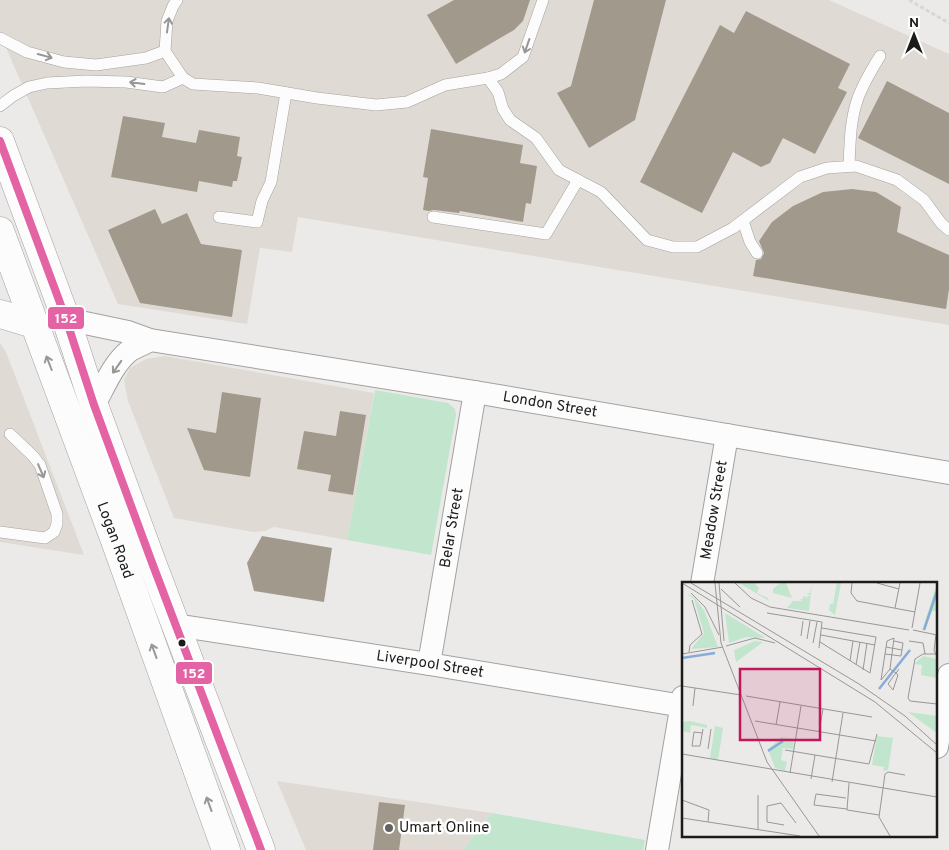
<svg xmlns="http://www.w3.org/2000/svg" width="949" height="850" font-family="Overpass,sans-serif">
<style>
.built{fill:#dfdbd4}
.green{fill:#c2e5ce}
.building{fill:#a2998d}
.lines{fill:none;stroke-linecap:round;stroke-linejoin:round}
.service-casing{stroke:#a3a2a1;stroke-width:12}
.minor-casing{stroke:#a3a2a1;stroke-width:24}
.tertiary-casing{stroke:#a3a2a1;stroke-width:29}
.primary-casing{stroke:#a3a2a1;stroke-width:29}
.path{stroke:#d6d6d5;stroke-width:3;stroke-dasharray:4 2.5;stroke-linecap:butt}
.service{stroke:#fcfcfc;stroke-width:11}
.minor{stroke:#fcfcfc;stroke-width:22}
.tertiary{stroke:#fcfcfc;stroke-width:28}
.primary{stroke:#fcfcfc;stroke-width:28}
.bus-1-casing{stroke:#fff;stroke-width:11}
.bus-1{stroke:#e463a4;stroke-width:8}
.oneway{stroke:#979796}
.bus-dot{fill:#1b1b19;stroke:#fff;stroke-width:2}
.poi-dot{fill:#646361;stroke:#fff;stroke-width:2}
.labels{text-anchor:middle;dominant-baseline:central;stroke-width:5;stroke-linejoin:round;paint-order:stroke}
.street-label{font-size:15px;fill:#1b1b19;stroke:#fff}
.poi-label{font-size:15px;fill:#1b1b19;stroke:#fff;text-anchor:start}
.inset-river{fill:none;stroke:#87acda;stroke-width:2.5}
.inset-road{fill:none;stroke:#989795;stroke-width:1}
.view{fill:#c2185b;fill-opacity:0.15;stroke:#c2185b;stroke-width:2.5}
.inset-edge{fill:none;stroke:#1b1b19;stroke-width:2.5}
.line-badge{stroke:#fff;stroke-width:2}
.badge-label{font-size:14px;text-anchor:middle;font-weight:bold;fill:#fff}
</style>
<rect width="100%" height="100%" fill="#ebeae8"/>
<!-- built -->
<g class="built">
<polygon points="0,0 829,0 949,54 949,325 298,217 292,252 260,248 247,324 118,304 0,34"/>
<polygon points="0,343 6,352 84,555 0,542"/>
<polygon points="165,356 374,393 347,540 274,527 265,531 253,532 174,518 128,401 124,380 130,368 146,359"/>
<polygon points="277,781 492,813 463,850 306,850"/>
</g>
<!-- green -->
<g class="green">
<polygon points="375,390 448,403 455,409 456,415 431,555 347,540"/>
<polygon points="492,813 645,840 643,850 463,850"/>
</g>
<!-- building -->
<g class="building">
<polygon points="454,0 530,0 523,21 514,30 456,64 427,15"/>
<polygon points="594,0 666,0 635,120 589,148 557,93 571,86"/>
<polygon points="746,11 850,64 838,88 847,92 815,154 783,138 770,163 761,167 733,152 702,213 640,182 720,25 734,33"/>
<polygon points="887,81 949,113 949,184 858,138"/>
<polygon points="123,116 165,123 162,137 196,143 199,130 240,137 237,156 242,157 237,181 233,181 232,187 199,181 197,192 111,177"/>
<polygon points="431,129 523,145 520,163 537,166 531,204 526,203 523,222 460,211 459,213 434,210 429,211 423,210 428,178 423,177"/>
<polygon points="852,189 876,192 901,207 897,232 949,255 949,289 946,309 753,276 756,260 761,259 764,253 759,241 772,222 793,206 823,192"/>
<polygon points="155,209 162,224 187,213 201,244 242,250 232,317 140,303 108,230"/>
<polygon points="222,392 261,398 250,477 204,470 187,428 216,433"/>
<polygon points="340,411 366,415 353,495 328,491 331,475 297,469 304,431 336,436"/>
<polygon points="262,536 332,548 324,602 254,591 247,563"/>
<polygon points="379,802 405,805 399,850 373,850"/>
</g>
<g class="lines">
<defs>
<g id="service">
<polyline points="177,0 173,6 167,21 165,51 183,78 193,84 258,88 317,98 376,105 407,102 445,85 488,78 501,74 523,57 543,0"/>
<polyline points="0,38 27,52 64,62 96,65 146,58 165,51"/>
<polyline points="488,78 498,92 503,109 510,120 536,138 559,170 601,192 647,240 673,247 697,247 733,228 800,177 827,168 856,166 897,180 924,200 941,223 949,230"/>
<polyline points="0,106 13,96 29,87 47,83 86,81 126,82 163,87 183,78"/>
<path d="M849 166C850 145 850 122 857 101 862 85 871 71 880 56"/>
<polyline points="219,217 257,222 262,201 271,182 286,93"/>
<polyline points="433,217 546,234 578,180"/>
<polyline points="743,221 750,242 757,253"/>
<polyline points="0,532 45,538 54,532 57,524 57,514 40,465 33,456 10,434"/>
</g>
<g id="minor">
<path id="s1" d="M66 319 128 332 150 340 475 392 949 473"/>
<path d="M94 405C104 387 113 364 129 351 135 347 144 344 150 340"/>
<path id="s2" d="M702 584 727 435"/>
<path id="s3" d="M175 625 429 664 683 706"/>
<path id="s4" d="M429 664 475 392"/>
<polyline points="937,747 949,675"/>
<polyline points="657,850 683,697"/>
</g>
<polyline id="tertiary" points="0,314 34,324"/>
<g id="primary">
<polyline points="0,141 66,319 94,405 151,560 261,850"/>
<path id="s5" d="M0 231 114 538 226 850"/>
</g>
</defs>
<!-- service casing -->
<use href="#service" class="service-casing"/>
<!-- minor casing -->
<use href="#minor" class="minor-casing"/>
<!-- tertiary casing -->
<use href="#tertiary" class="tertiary-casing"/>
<!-- primary casing -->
<use href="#primary" class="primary-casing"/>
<!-- path -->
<polyline class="path" points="909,0 949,23"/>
<!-- service -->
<use href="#service" class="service"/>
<!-- minor -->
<use href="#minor" class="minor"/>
<!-- tertiary -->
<use href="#tertiary" class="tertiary"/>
<!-- primary -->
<use href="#primary" class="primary"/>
<defs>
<polyline id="bus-1" points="0,141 66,319 94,405 151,560 261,850"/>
</defs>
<!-- bus-1 casing -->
<use href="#bus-1" class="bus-1-casing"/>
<!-- bus-1 -->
<use href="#bus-1" class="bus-1"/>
</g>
<!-- one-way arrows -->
<defs><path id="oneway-shaft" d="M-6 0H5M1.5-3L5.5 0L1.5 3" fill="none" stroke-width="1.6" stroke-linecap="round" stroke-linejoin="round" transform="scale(1.25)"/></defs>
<g class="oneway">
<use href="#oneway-shaft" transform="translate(168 25) rotate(-82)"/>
<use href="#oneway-shaft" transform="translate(527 46) rotate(109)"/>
<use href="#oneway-shaft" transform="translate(45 56) rotate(15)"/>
<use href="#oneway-shaft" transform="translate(137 83) rotate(-173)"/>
<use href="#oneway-shaft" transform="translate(49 363) rotate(-111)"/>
<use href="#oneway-shaft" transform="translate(117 367) rotate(125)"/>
<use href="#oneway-shaft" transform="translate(41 471) rotate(67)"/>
<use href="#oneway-shaft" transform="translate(154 651) rotate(-110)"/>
<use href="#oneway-shaft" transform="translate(209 804) rotate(-110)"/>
</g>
<!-- markers -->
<circle class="bus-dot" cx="182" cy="643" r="4.5"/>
<circle class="poi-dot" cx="389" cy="828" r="5"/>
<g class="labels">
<!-- street labels -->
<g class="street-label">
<text stroke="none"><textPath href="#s1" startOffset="492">London Street</textPath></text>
<text stroke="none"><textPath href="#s2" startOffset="75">Meadow Street</textPath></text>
<text stroke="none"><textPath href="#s4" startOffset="138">Belar Street</textPath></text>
<text stroke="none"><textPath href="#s5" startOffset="330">Logan Road</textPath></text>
<text stroke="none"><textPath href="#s3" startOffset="258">Liverpool Street</textPath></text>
</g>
<!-- poi labels -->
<g class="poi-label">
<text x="399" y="828">Umart Online</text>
</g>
</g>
<!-- overview -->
<g transform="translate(682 582)">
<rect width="255" height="255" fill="#ebeae8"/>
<path d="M57 1H76L73 2 77 6 75 11 86 16 87 19ZM98 1H104L110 16 91 11V7ZM130 1 127 29 105 26 111 19H120L118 17H121V14L127 17 124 14H128L125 11H128ZM155 1H159L153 33 147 28 148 22H151ZM255 2V29H250L243 48H240ZM4 11 12 15 22 28 36 65 9 67 22 51 12 17ZM43 31 82 55V56L64 55 47 61ZM73 59 81 60 54 80 52 68ZM241 74 255 77V96L239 93 240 83 232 82ZM226 130 255 134V151L241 141ZM8 139 25 143V146L9 143 8 151 0 149 1 140ZM33 144 41 146 36 178 28 176ZM195 154 211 156 206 188 201 189 202 185 190 183ZM99 155 112 157 111 167 101 166 99 178 105 180 103 189 93 186 86 167Z" fill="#c2e5ce"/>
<path class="inset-river" d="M242 48 255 9M0 76 33 71M197 107 228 68M86 169 101 159"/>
<path class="inset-road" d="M0 1 193 120 255 171M9 1 177 102 223 134 255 163M33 1 39 61 85 180 137 254M37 1 42 59M53 1 69 16 88 25 227 48M170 1 169 11 175 19 233 30M195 1 217 7M39 7 58 25M9 11 23 25 37 53M213 26 218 1M85 31 140 40 137 66M230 46 238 1M231 48 255 53M139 53 193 63M254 53 252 68 255 75M119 54 121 39M212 56 208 87 199 98 205 59ZM125 57 128 39M227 59 241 61 243 72M138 60 188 91 194 55 140 46M131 61 135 40M44 64 73 56 93 61M204 65 220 68M7 70 8 63 20 52 10 18M0 72 41 65M203 72 219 74 221 61 212 59M253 72H241L233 77 226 116 228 119 255 122M168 79 171 59M174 83 178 60M208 87 214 91 216 93 211 108 206 102 213 92 214 91 217 87M181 88 185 61M0 104 59 113M64 114 190 135M11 124 13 106M73 139 194 159M94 143 98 120M137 150 141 127M20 151 12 150 10 164H18L21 147M26 167 29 147M103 168 187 182 195 152M0 172 255 215M108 191 119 124M129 197 133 173M150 200 161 131M167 201 165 228 197 233M76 213V247M164 216 134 212 132 223 165 227M0 218 27 228 26 240M0 236 118 254M102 243 85 240V224L99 221 114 241M208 254 197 235 203 192 206 190 223 193"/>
<path class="view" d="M58 87H138V158H58Z"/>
<rect width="255" height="255" class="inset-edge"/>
</g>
<g class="line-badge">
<rect x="47" y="306" width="38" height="24" rx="5" fill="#e463a4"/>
<rect x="175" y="661" width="38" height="24" rx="5" fill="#e463a4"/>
</g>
<g class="badge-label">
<text x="66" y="323">152</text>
<text x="194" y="678">152</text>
</g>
<!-- north arrow -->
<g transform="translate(914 35)" stroke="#ffffff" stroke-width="4" paint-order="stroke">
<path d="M0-4L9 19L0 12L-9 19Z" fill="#1b1b19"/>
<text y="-8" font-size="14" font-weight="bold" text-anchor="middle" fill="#1b1b19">N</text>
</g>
</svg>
